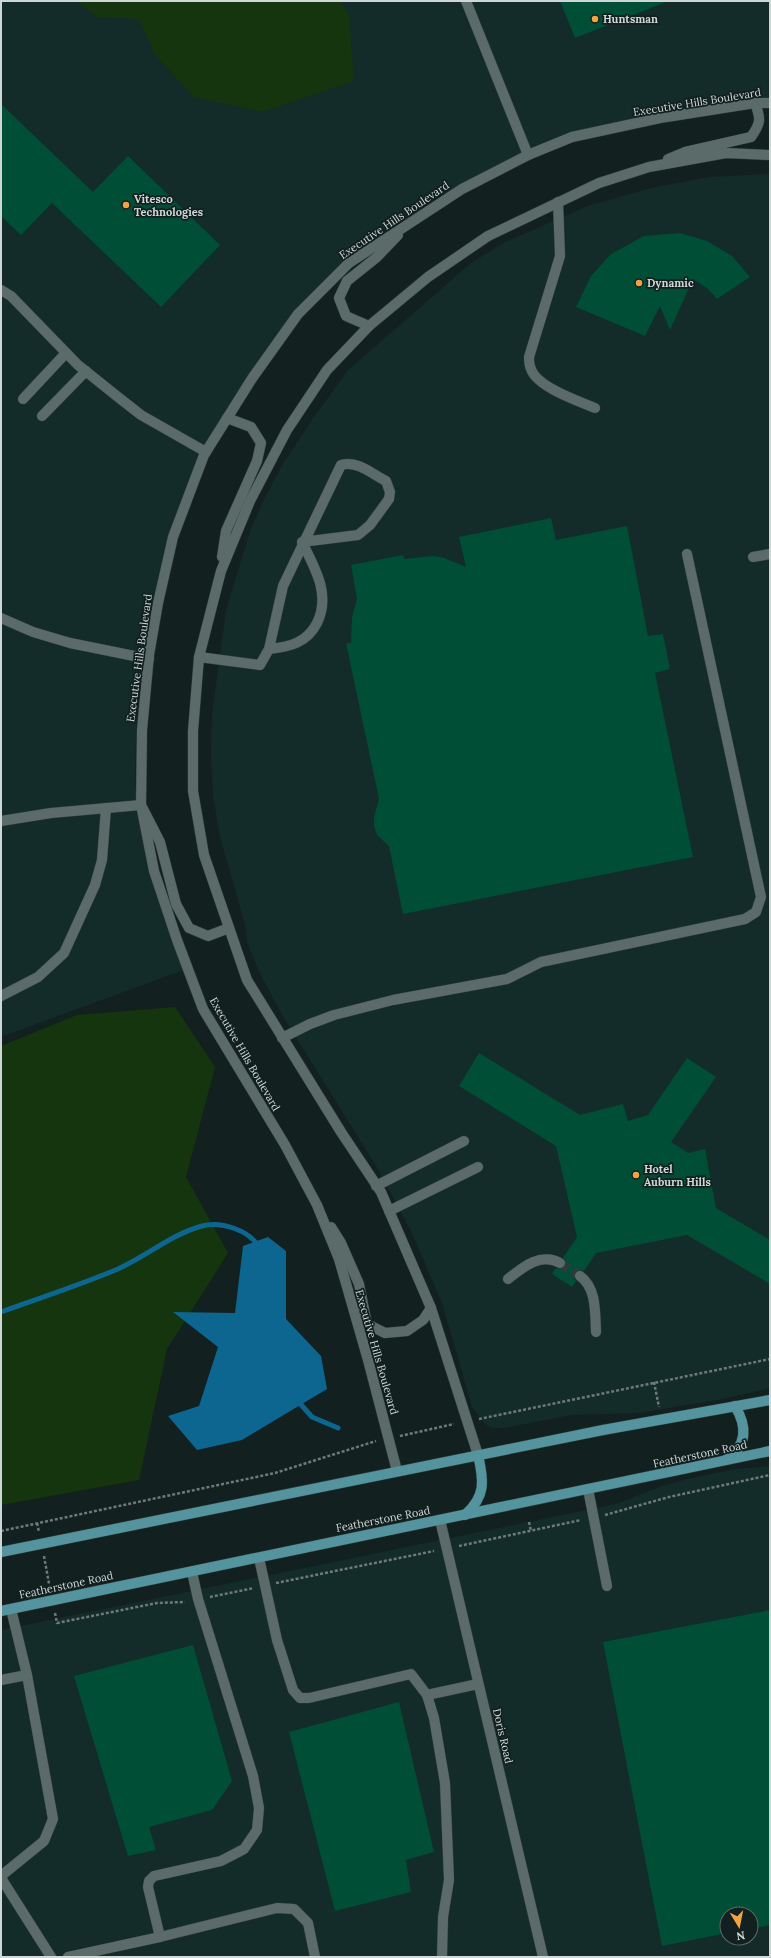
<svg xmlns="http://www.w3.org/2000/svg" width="771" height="1958" font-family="Lora,serif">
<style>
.built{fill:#132b29;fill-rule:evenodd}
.green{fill:#15350e}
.water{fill:#0c668f}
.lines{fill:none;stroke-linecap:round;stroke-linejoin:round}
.stream{stroke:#0c668f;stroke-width:5}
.building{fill:#004e36}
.minor-tunnel{stroke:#2e3b3a;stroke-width:10;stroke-dasharray:10 5;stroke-linecap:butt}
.minor-casing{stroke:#323b3a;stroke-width:11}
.major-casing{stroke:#323b3a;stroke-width:11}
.path{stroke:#6e7a79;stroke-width:2.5;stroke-dasharray:3 2;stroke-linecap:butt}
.minor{stroke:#5a6b69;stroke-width:10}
.major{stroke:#53949e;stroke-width:10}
.poi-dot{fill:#f3a442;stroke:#12201f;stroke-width:1.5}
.labels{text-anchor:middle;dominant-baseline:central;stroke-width:3.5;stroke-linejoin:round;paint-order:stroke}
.poi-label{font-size:11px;font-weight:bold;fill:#ced7d6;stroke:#12201f;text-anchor:start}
.street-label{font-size:11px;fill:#ced7d6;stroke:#12201f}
</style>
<rect width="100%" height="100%" fill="#12201f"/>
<!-- built -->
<g class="built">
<polygon points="1,1 770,1 770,99 713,104 660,113 602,127 484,173 438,197 364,249 261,361 195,466 183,495 157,587 137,705 135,785 142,825 184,970 1,1037"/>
<polygon points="770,174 770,1388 723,1399 640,1413 572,1415 504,1428 491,1428 484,1423 472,1407 442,1303 411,1231 376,1166 284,1018 261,976 247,943 245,925 219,833 213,795 211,752 212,713 226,610 250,531 265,497 284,462 313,418 348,370 471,263 505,242 590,205 655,187 709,177"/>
<path d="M770 1466V1957H1V1630L616 1504 659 1487 687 1479 735 1469ZM727 1914H751V1938H727Z"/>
</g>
<!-- green -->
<g class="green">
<polygon points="77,1 340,1 349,15 354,81 263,112 194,97 155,55 139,19 97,17"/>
<polygon points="175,1007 215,1067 186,1177 228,1253 167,1349 139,1480 1,1505 1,1046 77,1015"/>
</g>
<!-- water -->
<polygon class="water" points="268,1237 286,1251 286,1319 321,1356 327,1389 242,1440 197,1450 168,1416 199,1406 218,1347 173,1312 235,1313 243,1246"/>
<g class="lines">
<!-- stream -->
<g class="stream">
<path d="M1 1312C40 1298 80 1285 118 1269 147 1256 172 1234 202 1226 221 1221 249 1230 259 1247"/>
<polyline points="297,1400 312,1417 338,1428"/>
</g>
</g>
<!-- building -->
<g class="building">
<polygon points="560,1 666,1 666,2 575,38"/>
<polygon points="1,104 93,192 128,156 220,245 161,307 52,203 21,235 1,216"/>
<polygon points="680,233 707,241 732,256 750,277 717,299 707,288 693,279 670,330 660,306 645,336 576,307 591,276 611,254 644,236"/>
<polygon points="551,518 556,540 627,526 648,636 663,634 670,669 655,673 693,857 403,914 389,846 377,835 374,826 374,817 379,799 346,643 351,643 352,617 357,599 351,565 403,555 404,559 434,556 444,558 466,567 459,537"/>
<polygon points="479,1053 580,1115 623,1104 628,1121 648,1115 687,1058 716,1077 671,1142 688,1153 705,1149 716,1208 770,1240 770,1284 687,1235 596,1253 584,1271 578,1270 575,1272 574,1278 576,1281 572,1287 552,1274 556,1268 561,1269 566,1266 566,1262 563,1258 577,1237 556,1146 459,1086"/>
<polygon points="770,1610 770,1925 751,1929 751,1914 727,1914 727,1933 662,1946 603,1642"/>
<polygon points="193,1645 232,1781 212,1810 149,1827 156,1850 128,1856 74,1676"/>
<polygon points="399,1702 434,1852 406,1860 411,1892 335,1911 289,1732"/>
</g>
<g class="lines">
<!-- minor-tunnel -->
<polyline class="minor-tunnel" points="560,1263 580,1276"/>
<defs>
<g id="minor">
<polyline points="466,1 528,155"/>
<path d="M668 159 685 152 751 137C761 123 761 119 755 103"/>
<path d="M558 202 560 256 529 357C529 361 529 365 531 369 537 387 578 401 595 408"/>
<polyline points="1,290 11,296 78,365 118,397 141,415 206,452"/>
<polyline points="369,326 346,316 339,298 347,281 377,257 398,235"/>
<polyline points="23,399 66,353"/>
<polyline points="42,416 86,371"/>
<polyline points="222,557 226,531 257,461 261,443 251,427 227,418"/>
<polyline points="753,557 770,554"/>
<polyline points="1,618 33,632 70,643 149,659"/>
<path d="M199 657 260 665 269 649 283 586 341 465C357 460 372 474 386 481L390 492 389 499 370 525 358 535 302 542C315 568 331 595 317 623 307 643 289 647 269 649"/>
<polyline points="1,821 51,813 141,805 160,842 176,904 189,928 208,936 229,928"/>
<polyline points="1,996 38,977 64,953 95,885 102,860 106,808"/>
<polyline points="282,1038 310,1024 334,1015 393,1000 507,979 541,962 745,919 756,912 761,897 687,554"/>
<polyline points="376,1186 464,1141"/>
<polyline points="389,1211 478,1167"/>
<polyline points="331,1227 341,1243 359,1284 367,1324 385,1333 407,1331 423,1320 431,1308"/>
<path d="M580 1276C597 1288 595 1314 596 1332"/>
<path d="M508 1279C523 1267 541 1252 560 1263"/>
<polyline points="478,1455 431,1308 381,1192 341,1132 247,980 204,855 193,791 193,731 199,657 221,571 250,501 287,430 327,370 369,326 428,277 488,236 599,183 649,167 726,153 770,155"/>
<polyline points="397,1471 368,1360 339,1259 317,1205 285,1145 203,1009 177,940 154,871 141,805 142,730 149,655 158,603 173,537 204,455 253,377 298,314 349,263 462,189 528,155 572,137 660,118 755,103 770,103"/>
<polyline points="588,1489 607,1586"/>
<polyline points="440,1520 543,1957"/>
<polyline points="259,1558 277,1640 293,1690 300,1698 309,1698 411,1674 427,1695 434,1718 445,1783 449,1880 443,1917 442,1957"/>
<polyline points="1,1680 27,1675"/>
<polyline points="427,1695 478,1684"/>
<polyline points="1,1876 44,1841 53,1819 27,1675 11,1609"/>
<polyline points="1,1878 51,1957"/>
<polyline points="160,1937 148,1887 149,1881 154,1876 221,1861 244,1849 257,1830 259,1808 253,1776 198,1599 192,1572"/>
<polyline points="68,1957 160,1937 277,1908 294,1909 308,1923 315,1957"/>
</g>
<g id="major">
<path d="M727 1459C748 1445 747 1426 735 1406"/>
<path d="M465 1515C486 1496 484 1481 478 1455"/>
<polyline points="1,1552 603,1430 770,1400"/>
<polyline points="1,1611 770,1451"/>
</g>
</defs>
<!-- minor casing -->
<use href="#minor" class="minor-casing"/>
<!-- major casing -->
<use href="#major" class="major-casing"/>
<!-- path -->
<g class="path">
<polyline points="654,1382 659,1407"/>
<polyline points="479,1419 770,1359"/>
<polyline points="400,1436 454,1424"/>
<polyline points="605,1515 669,1497 770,1475"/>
<polyline points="529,1522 531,1531"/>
<polyline points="37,1523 39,1532"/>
<polyline points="1,1531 275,1473 376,1441"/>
<polyline points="459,1546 581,1520"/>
<polyline points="44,1556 50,1589"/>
<polyline points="276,1583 434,1551"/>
<polyline points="210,1597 254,1588"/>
<polyline points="55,1613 57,1623 157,1603 185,1602"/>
</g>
<!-- minor -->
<use href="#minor" class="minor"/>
<!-- major -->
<use href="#major" class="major"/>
</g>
<!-- markers -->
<g class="poi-dot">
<circle cx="595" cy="19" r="4"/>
<circle cx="126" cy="205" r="4"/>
<circle cx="639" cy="283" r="4"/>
<circle cx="636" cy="1175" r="4"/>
</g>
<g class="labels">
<!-- poi labels -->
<g class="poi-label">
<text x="603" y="19">Huntsman</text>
<text x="134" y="199">Vitesco<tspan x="134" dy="13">Technologies</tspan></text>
<text x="647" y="283">Dynamic</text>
<text x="644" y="1169">Hotel<tspan x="644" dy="13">Auburn Hills</tspan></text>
</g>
<!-- street labels -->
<g class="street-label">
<text transform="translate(697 102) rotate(-9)">Executive Hills Boulevard</text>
<text transform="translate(394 220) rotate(-34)">Executive Hills Boulevard</text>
<text transform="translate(139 658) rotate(-82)">Executive Hills Boulevard</text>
<text transform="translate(245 1054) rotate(60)">Executive Hills Boulevard</text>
<text transform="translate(377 1352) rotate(74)">Executive Hills Boulevard</text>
<text transform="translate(700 1454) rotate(-12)">Featherstone Road</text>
<text transform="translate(383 1519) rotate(-11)">Featherstone Road</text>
<text transform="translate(66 1585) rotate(-12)">Featherstone Road</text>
<text transform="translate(503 1736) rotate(77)">Doris Road</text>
</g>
</g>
<!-- border -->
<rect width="771" height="1958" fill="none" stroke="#ced7d6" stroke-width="4"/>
<!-- north arrow -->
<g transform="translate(739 1926) rotate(170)"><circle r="19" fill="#12201f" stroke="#5d6968"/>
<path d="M0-3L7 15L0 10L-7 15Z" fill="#f3a442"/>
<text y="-6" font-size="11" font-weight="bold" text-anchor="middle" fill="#ced7d6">N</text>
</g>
</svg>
